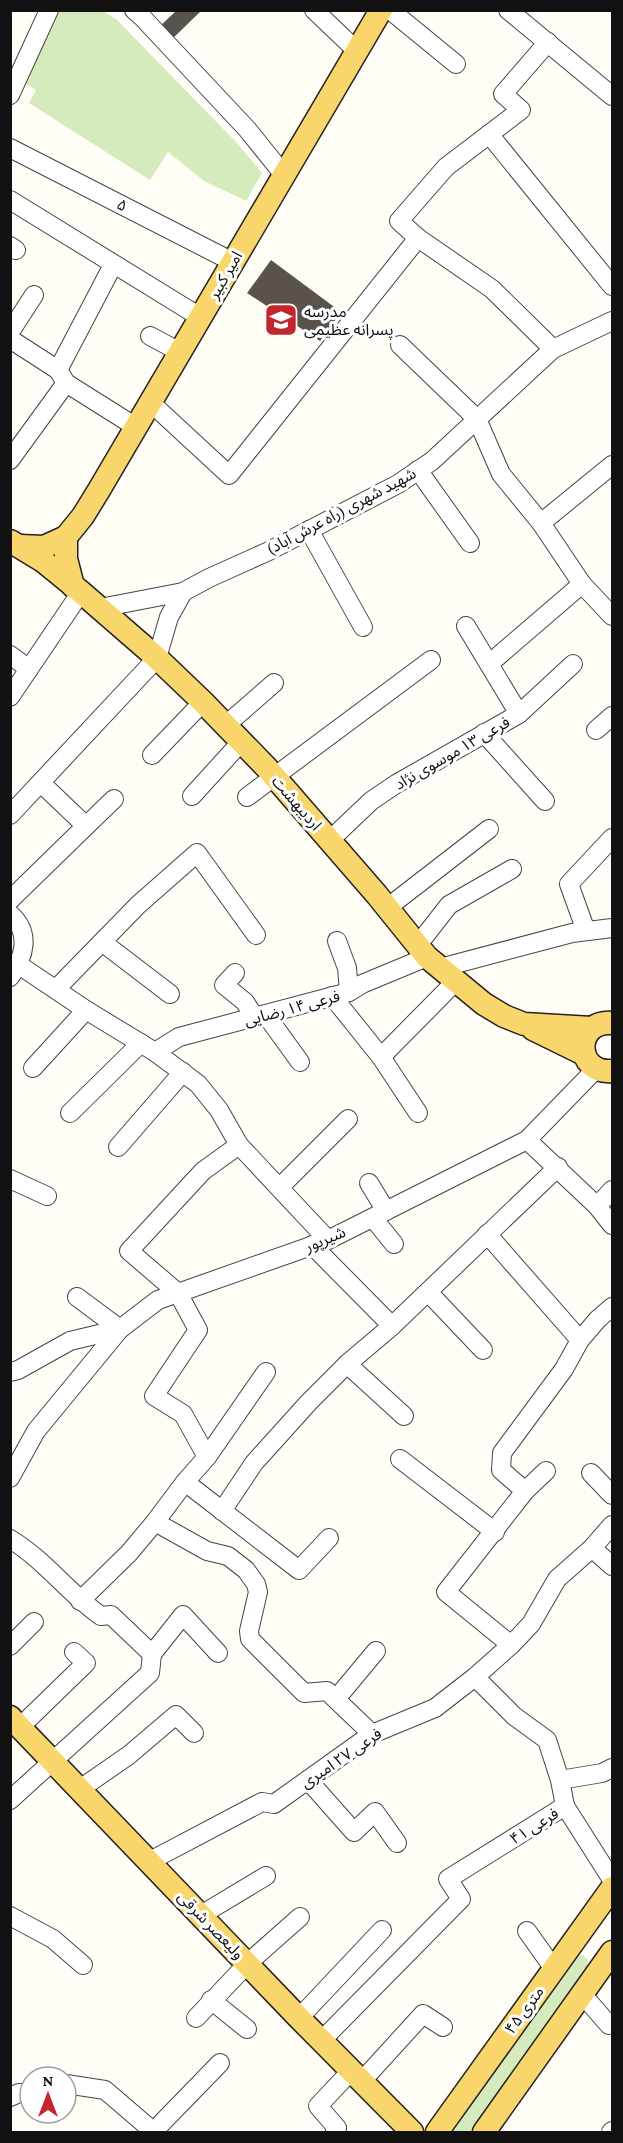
<svg xmlns="http://www.w3.org/2000/svg" width="623" height="2143" font-family="'Crimson Pro','Noto Sans Arabic',serif">
<style>
.green{fill:#d5ebbd}
.building{fill:#5a524d}
.lines{fill:none;stroke-linecap:round;stroke-linejoin:round}
.minor-casing{stroke:#444;stroke-width:20}
.major-casing{stroke:#222;stroke-width:25}
.minor{stroke:#fff;stroke-width:18}
.major{stroke:#f9d66b;stroke-width:22}
.labels{text-anchor:middle;dominant-baseline:central;stroke-width:6;stroke-linejoin:round;paint-order:stroke}
.street-label{font-size:16px;fill:#111;stroke:#fff}
.poi-label{font-size:16px;fill:#111;stroke:#fff;text-anchor:start}
</style>
<rect width="100%" height="100%" fill="#fffdf5"/>
<!-- green -->
<g class="green">
<polygon points="54,11 103,11 117,20 237,143 262,173 246,201 204,181 168,152 150,180 29,103 36,90 22,81"/>
<polygon points="578,1955 583,1955 588,1960 587,1966 472,2132 448,2132"/>
</g>
<!-- building -->
<g class="building">
<polygon points="177,10 202,10 169,42 157,29"/>
<polygon points="271,260 341,312 320,341 247,293"/>
</g>
<g class="lines">
<defs>
<g id="minor">
<polyline points="134,10 142,17 247,129 284,175"/>
<polyline points="314,10 358,52"/>
<polyline points="390,10 456,64"/>
<polyline points="508,10 612,96"/>
<polyline points="10,95 49,10"/>
<polyline points="489,134 612,286"/>
<polyline points="10,148 233,262"/>
<polyline points="10,200 200,317"/>
<polyline points="418,238 399,221 446,167 521,110 503,94 548,42"/>
<polyline points="10,246 16,250"/>
<polyline points="10,332 34,295"/>
<polyline points="150,336 180,352"/>
<polyline points="10,339 58,370 66,383 136,427"/>
<polyline points="400,345 477,419 501,474 541,523 582,584 612,616"/>
<polyline points="58,370 113,265"/>
<polyline points="150,402 229,475 418,238 492,289 553,349"/>
<polyline points="10,460 66,383"/>
<polyline points="418,470 470,543"/>
<polyline points="541,523 612,465"/>
<polyline points="309,530 363,627"/>
<polyline points="100,608 183,592 209,578 269,551 398,484 432,461 553,349 612,321"/>
<polyline points="466,626 519,714"/>
<polyline points="10,655 29,669"/>
<polyline points="489,664 582,584"/>
<polyline points="10,697 81,592"/>
<polyline points="226,725 274,683"/>
<polyline points="596,730 612,716"/>
<polyline points="484,733 545,801"/>
<polyline points="152,755 203,702"/>
<polyline points="41,783 86,826 114,799"/>
<polyline points="192,796 242,741"/>
<polyline points="247,797 431,660"/>
<polyline points="10,815 157,658 169,617 183,592"/>
<polyline points="330,840 371,801 396,784 519,714 573,664"/>
<polyline points="10,900 86,826"/>
<polyline points="387,908 489,829"/>
<path d="M10 914C31 932 25 957 10 977"/>
<polyline points="586,931 569,884 612,838"/>
<polyline points="337,941 347,968 349,992"/>
<polyline points="102,942 170,994"/>
<polyline points="417,946 449,905 512,869"/>
<polyline points="19,965 86,1010 155,1052 198,1084 219,1110 239,1145 328,1240"/>
<polyline points="440,968 572,933 612,928"/>
<polyline points="235,973 224,985 245,1002 255,1018"/>
<polyline points="56,989 138,905 197,853 256,935"/>
<polyline points="332,996 381,1057 456,981"/>
<polyline points="266,1015 300,1062"/>
<polyline points="155,1052 179,1037 349,992 362,984 427,957"/>
<polyline points="381,1057 418,1113"/>
<polyline points="33,1068 86,1010"/>
<polyline points="70,1113 141,1043"/>
<polyline points="527,1140 597,1206 612,1225"/>
<polyline points="118,1147 183,1072"/>
<polyline points="10,1179 47,1196"/>
<polyline points="369,1183 386,1211"/>
<polyline points="280,1187 348,1119"/>
<polyline points="597,1206 612,1190"/>
<polyline points="373,1218 394,1244"/>
<polyline points="487,1234 580,1340"/>
<polyline points="312,1245 392,1326"/>
<polyline points="428,1292 483,1350"/>
<polyline points="77,1297 120,1329"/>
<polyline points="347,1364 404,1416"/>
<polyline points="10,1372 18,1370 70,1341 120,1329"/>
<polyline points="207,1457 183,1414 154,1396 198,1330 178,1293 129,1251 203,1171 239,1145"/>
<polyline points="400,1459 495,1532"/>
<polyline points="591,1473 612,1495"/>
<polyline points="10,1478 36,1431 120,1329 158,1300 328,1240 527,1140 596,1069"/>
<polyline points="185,1482 207,1457 266,1372"/>
<polyline points="525,1491 501,1470 502,1453 564,1369 580,1340 598,1319 612,1307"/>
<polyline points="222,1511 254,1463 309,1402 347,1364 392,1326 558,1167"/>
<polyline points="155,1522 207,1551 228,1556 246,1570 256,1584 258,1592 249,1631 250,1639 304,1693 327,1691 372,1734"/>
<path d="M10 1539C45 1560 68 1593 101 1616L111 1615 152 1654 183 1615 218 1653"/>
<polyline points="592,1548 612,1566"/>
<polyline points="80,1601 129,1553 155,1522 185,1482 299,1570 329,1538"/>
<polyline points="511,1645 446,1592 525,1491 546,1471"/>
<polyline points="10,1646 34,1622"/>
<polyline points="475,1677 514,1716 547,1740 560,1780 565,1806"/>
<polyline points="336,1699 376,1651"/>
<polyline points="20,1727 86,1663 74,1652"/>
<polyline points="308,1780 354,1832 375,1812 397,1843"/>
<polyline points="560,1780 602,1773 612,1768"/>
<polyline points="80,1789 129,1755 176,1715 194,1733"/>
<polyline points="10,1800 150,1673 152,1654"/>
<polyline points="150,1861 262,1802 274,1804 372,1734 435,1708 475,1677 511,1645 531,1624 557,1579 592,1548 612,1525"/>
<polyline points="201,1915 266,1876"/>
<polyline points="10,1916 53,1939 83,1965"/>
<polyline points="527,1931 554,1969"/>
<polyline points="582,1994 609,2025 612,2023"/>
<polyline points="211,2000 247,2029"/>
<polyline points="196,2018 248,1963 300,1917"/>
<polyline points="299,2018 382,1930"/>
<polyline points="321,2041 461,1899 448,1879 565,1806 612,1880"/>
<polyline points="361,2082 423,2014 443,2027"/>
<polyline points="66,2084 105,2090 154,2132"/>
<polyline points="10,2097 19,2093 30,2093"/>
<polyline points="153,2132 220,2063"/>
<polyline points="335,2132 337,2128 318,2106 351,2071"/>
<polyline points="611,2132 612,2131"/>
</g>
<g id="major">
<polyline points="66,537 83,516 99,490 381,10"/>
<polyline points="10,541 43,561 81,592 157,658 203,702 266,767 377,895 427,957 484,1004 504,1016 524,1024 592,1028"/>
<polyline points="20,546 44,547 66,537 66,559 73,586"/>
<path d="M612 1023C574 1020 574 1074 612 1071"/>
<polyline points="533,1029 584,1054"/>
<polyline points="10,1717 299,2018 412,2132"/>
<polyline points="437,2132 612,1888"/>
<polyline points="484,2132 612,1952"/>
</g>
</defs>
<!-- minor casing -->
<use href="#minor" class="minor-casing"/>
<!-- major casing -->
<use href="#major" class="major-casing"/>
<!-- minor -->
<use href="#minor" class="minor"/>
<!-- major -->
<use href="#major" class="major"/>
</g>
<!-- icons -->
<defs>
<symbol id="school-square" viewBox="-11 -11 22 22"><rect x="-9" y="-9" width="18" height="18" rx="4" fill="#c4262e" stroke="#fff"/><path d="M0-5L7-2L0 1L-7-2ZM-4 1L0 2.5L4 1V4Q0 6-4 4Z" fill="#fff"/></symbol>
</defs>
<g fill-rule="evenodd">
<use href="#school-square" x="262" y="301" width="38" height="38"/>
</g>
<g class="labels">
<!-- street labels -->
<g class="street-label">
<text transform="translate(122 205) rotate(27)">۵</text>
<text transform="translate(225 275) rotate(-60)">امیر کبیر</text>
<text transform="translate(341 511) rotate(-28)">شهید شهری (راه عرش آباد)</text>
<text transform="translate(452 753) rotate(-30)">فرعی ۱‍۳ موسوی نژاد</text>
<text transform="translate(297 803) rotate(49)">اردیبهشت</text>
<text transform="translate(292 1008) rotate(-15)">فرعی ۱۴ رضایی</text>
<text transform="translate(325 1239) rotate(-23)">شیرپور</text>
<text transform="translate(341 1758) rotate(-34)">فرعی ۲۷ امیری</text>
<text transform="translate(534 1826) rotate(-32)">فرعی ۴۱</text>
<text transform="translate(211 1925) rotate(46)">ولیعصر شرقی</text>
<text transform="translate(524 2010) rotate(-54)">۴۵ متری</text>
</g>
<!-- poi labels -->
<g class="poi-label">
<text x="304" y="311">مدرسه<tspan x="304" dy="18">پسرانه عظیمی</tspan></text>
</g>
</g>
<!-- border -->
<rect width="623" height="2143" fill="none" stroke="#111111" stroke-width="24"/>
<!-- north arrow -->
<g transform="translate(48 2095)"><circle r="28" fill="#ffffff" stroke="#a0a0a0" stroke-width="1.5"/>
<path d="M0-4.5L10 22L0 15L-10 22Z" fill="#c4262e"/>
<text y="-9" font-size="16" font-weight="bold" text-anchor="middle" fill="#111111">N</text>
</g>
</svg>
